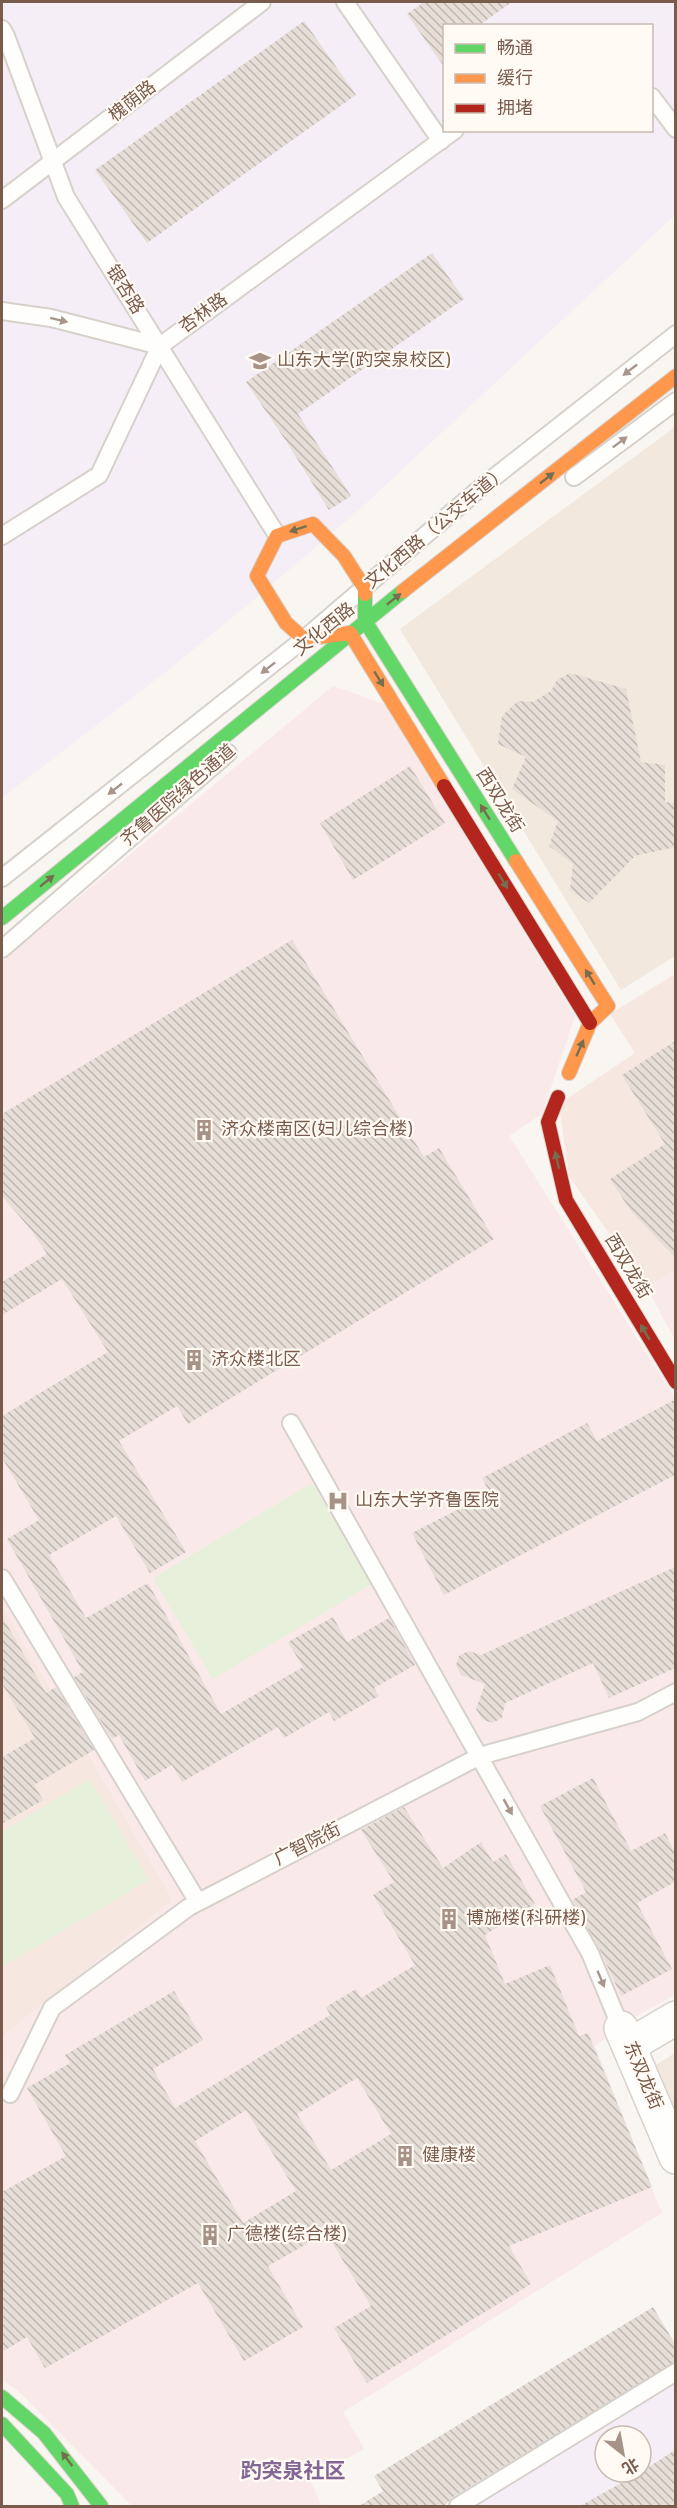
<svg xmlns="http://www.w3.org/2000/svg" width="677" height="2508" font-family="Overpass,'Noto Sans SC',sans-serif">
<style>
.residential{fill:#f2e8de}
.commercial{fill:#f6e8e1}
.education{fill:#f6eef6;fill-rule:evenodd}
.medical{fill:#fae9e9}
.green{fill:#e7f0db}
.building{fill:url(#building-back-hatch);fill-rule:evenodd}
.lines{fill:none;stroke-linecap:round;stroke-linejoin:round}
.lane-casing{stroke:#d7d1cb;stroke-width:20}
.street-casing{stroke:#d7d1cb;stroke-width:36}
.fast-casing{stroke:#d9d2cb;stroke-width:16}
.slow-casing{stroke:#d9d2cb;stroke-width:16}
.jam-casing{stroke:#d9d2cb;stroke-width:16}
.lane{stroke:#fefefd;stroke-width:16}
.street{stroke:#fefefd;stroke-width:33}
.fast{stroke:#63d668;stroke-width:14}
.slow{stroke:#ff974d;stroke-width:14}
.jam{stroke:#b3261e;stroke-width:14}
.oneway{fill:#a8958b}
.oneway2{fill:#776e51}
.labels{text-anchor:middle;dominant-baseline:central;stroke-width:4.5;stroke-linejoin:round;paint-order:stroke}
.street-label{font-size:18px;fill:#7a5c4d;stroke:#fffaf3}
.poi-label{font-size:18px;fill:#7a5c4d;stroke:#fffaf3;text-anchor:start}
.quarter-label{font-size:21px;font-weight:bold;fill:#846695;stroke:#fffaf3}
</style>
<defs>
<pattern id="building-back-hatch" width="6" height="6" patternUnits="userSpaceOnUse" patternTransform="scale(1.5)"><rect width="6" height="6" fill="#e6ded7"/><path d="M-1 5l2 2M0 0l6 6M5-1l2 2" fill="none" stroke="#bfb7b1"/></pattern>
</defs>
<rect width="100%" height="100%" fill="#f9f5f0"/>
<!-- residential -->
<g class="residential">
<polygon points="675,427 675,956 621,990 400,629"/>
<polygon points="675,2053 675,2167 629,2081"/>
</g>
<!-- commercial -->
<g class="commercial">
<polygon points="675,974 675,1270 647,1288 569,1176 559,1104 635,1053 610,1014"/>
<polygon points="2,1605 173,1900 2,2037"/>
</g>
<!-- education -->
<g class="education">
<path d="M2 2H675V215L361 508 262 593 172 667 2 798ZM444 26H652V130H444Z"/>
<path d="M675 2384V2506H473ZM605 2436H641V2472H605Z"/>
</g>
<!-- medical -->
<g class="medical">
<polygon points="333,686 384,704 575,1016 542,1114 509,1136 675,1398 675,1995 627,2021 621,2028 595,2046 662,2213 343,2412 364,2449 309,2478 322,2506 132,2506 18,2391 2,2380 2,2037 173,1900 2,1605 2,961"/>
<polygon points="675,1270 675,1340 647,1288"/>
</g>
<!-- green -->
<g class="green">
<polygon points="312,1483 372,1584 213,1679 153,1578"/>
<polygon points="90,1779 149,1880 2,1967 2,1832"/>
</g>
<!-- building -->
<g class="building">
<polygon points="424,2 512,2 478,26 444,26 444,67 407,14"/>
<polygon points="304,21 356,95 147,243 95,170"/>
<polygon points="432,253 464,299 298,414 351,496 329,510 286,441 246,382"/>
<polygon points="570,673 626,689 641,762 665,765 665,802 675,803 675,847 635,856 589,903 570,890 573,864 549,846 558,821 512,789 526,757 498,744 502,716 518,701 533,702 551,691 557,680"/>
<polygon points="410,766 445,823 353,880 320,823"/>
<polygon points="292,940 424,1157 439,1148 494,1239 188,1424 177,1406 119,1441 186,1552 150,1573 116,1516 49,1555 86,1618 148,1583 221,1714 303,1667 288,1642 333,1617 347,1642 389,1618 415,1665 374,1688 379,1696 334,1721 329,1712 284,1738 278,1727 182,1782 172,1765 145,1781 119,1735 112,1739 74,1677 83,1672 7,1539 39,1520 2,1458 2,1416 108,1352 62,1279 2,1315 2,1282 47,1254 32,1231 2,1196 2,1114"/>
<polygon points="675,1041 675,1258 631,1211 610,1179 665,1144 622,1075"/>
<polygon points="674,1400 675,1475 444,1595 412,1533 490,1493 482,1478 587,1423 597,1441"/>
<polygon points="675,1567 675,1668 609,1698 593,1663 505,1703 502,1718 492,1723 482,1719 476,1709 485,1684 461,1675 456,1665 459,1656 468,1651 481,1655"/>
<polygon points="2,1616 46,1693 56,1687 94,1750 34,1785 43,1800 2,1824 2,1757 35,1738 2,1684"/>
<polygon points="593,1778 631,1851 665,1833 675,1853 675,1882 637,1903 672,1969 621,1996 599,1948 572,1900 586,1892 540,1806"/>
<path d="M404 1807 443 1868 481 1842 493 1862 506 1854 535 1904 485 1935 505 1984 550 1965 579 2036 588 2033 652 2187 509 2246 531 2284 367 2383 334 2328 371 2306 326 2233 268 2266 303 2327 244 2361 198 2283 45 2368 27 2337 2 2352V2192L66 2156 27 2088 70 2063 65 2055 174 1991 203 2040 153 2069 175 2108 330 2015 326 2007 356 1989 361 1998 415 1965 373 1895 394 1882 361 1830ZM357 2078 391 2134 331 2170 297 2114ZM246 2110 296 2191 243 2223 195 2141Z"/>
<polygon points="653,2307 675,2344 675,2362 453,2497 444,2506 359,2506 383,2491 374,2476"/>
<polygon points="675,2450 675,2506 580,2506 641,2472"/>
</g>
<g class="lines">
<defs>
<g id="lane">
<polyline points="345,2 441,141"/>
<polyline points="2,29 6,36 66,197 275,532"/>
<polyline points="652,97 676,129"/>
<polyline points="2,200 262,2"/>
<polyline points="2,311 51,318 160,346"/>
<polyline points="574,477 676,401"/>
<polyline points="2,536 99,475 160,346 455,130"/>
<polyline points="2,878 304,639 478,490 676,334"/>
<polyline points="2,949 228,753"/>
<polyline points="291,1423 590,1953 621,2028"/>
<polyline points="2,1578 198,1902"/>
<polyline points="10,2094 52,2008 189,1907 480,1756 638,1712 676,1692"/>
<polyline points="458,2506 676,2372"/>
</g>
<g id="street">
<polyline points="621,2028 676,2157"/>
<polyline points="630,2045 676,2018"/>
</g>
<g id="fast">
<polyline points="365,594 365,621 516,861"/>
<polyline points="2,918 403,591"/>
<polyline points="2,2397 44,2433 101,2506"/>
<polyline points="2,2424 67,2494 72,2506"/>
</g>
<g id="slow">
<polyline points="403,591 676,376"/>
<polyline points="365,594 365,589 344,556 313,524 277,536 257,576 286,623 304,639 350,633 444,786"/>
<polyline points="516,861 608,1006 590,1023 569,1073"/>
</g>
<g id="jam">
<polyline points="444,786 590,1023"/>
<polyline points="558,1097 548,1122 566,1200 676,1382"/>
</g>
</defs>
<!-- lane casing -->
<use href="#lane" class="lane-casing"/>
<!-- street casing -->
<use href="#street" class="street-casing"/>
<!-- fast casing -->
<use href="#fast" class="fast-casing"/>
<!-- slow casing -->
<use href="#slow" class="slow-casing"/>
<!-- jam casing -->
<use href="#jam" class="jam-casing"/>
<!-- lane -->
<use href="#lane" class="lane"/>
<!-- street -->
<use href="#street" class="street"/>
<!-- fast -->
<use href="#fast" class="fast"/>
<!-- slow -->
<use href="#slow" class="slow"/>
<!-- jam -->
<use href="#jam" class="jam"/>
</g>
<!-- one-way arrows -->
<defs><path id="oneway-solid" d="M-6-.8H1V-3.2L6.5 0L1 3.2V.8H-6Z" transform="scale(1.5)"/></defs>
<g class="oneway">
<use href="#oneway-solid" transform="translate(59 320) rotate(14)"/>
<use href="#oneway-solid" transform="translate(630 370) rotate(142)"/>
<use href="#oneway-solid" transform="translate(620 442) rotate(-37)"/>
<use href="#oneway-solid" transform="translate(268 668) rotate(142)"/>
<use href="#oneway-solid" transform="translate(115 789) rotate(142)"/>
<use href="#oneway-solid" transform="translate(508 1807) rotate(61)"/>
<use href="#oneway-solid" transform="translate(601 1979) rotate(67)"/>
</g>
<g class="oneway2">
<use href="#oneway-solid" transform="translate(547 478) rotate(-38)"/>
<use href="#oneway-solid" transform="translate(298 529) rotate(162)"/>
<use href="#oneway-solid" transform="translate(394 599) rotate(-38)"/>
<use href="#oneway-solid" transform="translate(379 679) rotate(58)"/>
<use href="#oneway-solid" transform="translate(485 812) rotate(-122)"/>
<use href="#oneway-solid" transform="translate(47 881) rotate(-39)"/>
<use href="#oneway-solid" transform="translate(503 881) rotate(59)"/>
<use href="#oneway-solid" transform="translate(590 977) rotate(-122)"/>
<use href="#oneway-solid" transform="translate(580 1048) rotate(-66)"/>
<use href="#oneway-solid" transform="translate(557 1160) rotate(-103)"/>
<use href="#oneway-solid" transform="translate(645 1332) rotate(-121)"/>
<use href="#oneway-solid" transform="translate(67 2459) rotate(-127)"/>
</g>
<!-- icons -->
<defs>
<symbol id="university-bare" viewBox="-9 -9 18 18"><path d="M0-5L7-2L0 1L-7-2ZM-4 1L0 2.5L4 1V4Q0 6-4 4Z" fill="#a69286" stroke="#fffaf3" stroke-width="2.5" paint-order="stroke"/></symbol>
<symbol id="building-bare" viewBox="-9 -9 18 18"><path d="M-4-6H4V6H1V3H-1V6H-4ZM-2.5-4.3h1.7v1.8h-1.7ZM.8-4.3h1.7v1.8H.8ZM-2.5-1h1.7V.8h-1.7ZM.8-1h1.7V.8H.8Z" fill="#a69286" stroke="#fffaf3" stroke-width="2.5" paint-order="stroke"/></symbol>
<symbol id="hospital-bare" viewBox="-9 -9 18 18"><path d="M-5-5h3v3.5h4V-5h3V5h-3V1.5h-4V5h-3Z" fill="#a69286" stroke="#fffaf3" stroke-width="2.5" paint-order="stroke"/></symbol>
</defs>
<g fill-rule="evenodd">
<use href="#university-bare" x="245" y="346" width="30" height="30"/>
<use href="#building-bare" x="189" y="1115" width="30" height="30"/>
<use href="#building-bare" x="179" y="1345" width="30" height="30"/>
<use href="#hospital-bare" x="323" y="1486" width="30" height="30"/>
<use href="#building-bare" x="434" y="1904" width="30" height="30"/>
<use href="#building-bare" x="390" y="2141" width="30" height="30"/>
<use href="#building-bare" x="195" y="2220" width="30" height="30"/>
</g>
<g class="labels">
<!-- street labels -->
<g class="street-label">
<text transform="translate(133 102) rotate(-38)">槐荫路</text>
<text transform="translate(124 290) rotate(58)">银杏路</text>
<text transform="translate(204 314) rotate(-36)">杏林路</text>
<text transform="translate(437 528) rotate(-40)">文化西路（公交车道）</text>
<text transform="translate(325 630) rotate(-39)">文化西路</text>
<text transform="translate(179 796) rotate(-41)">齐鲁医院绿色通道</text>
<text transform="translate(499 801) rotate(58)">西双龙街</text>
<text transform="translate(627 1267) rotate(59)">西双龙街</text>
<text transform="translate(308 1845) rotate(-27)">广智院街</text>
<text transform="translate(642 2076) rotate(67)">东双龙街</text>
</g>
<!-- poi labels -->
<g class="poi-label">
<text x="277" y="361">山东大学(趵突泉校区)</text>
<text x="221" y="1130">济众楼南区(妇儿综合楼)</text>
<text x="211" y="1360">济众楼北区</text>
<text x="355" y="1501">山东大学齐鲁医院</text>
<text x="466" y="1919">博施楼(科研楼)</text>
<text x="422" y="2156">健康楼</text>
<text x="227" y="2235">广德楼(综合楼)</text>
</g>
<!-- quarter labels -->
<g class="quarter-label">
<text x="293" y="2472">趵突泉社区</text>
</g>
</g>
<!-- border -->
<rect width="677" height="2508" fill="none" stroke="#7a5c4d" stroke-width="6"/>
<!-- legend -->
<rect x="443" y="24" width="210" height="108" fill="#fffaf3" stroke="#cabbb1" stroke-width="1.5"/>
<rect x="455" y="44" width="30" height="9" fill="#63d668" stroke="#cabbb1" stroke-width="1.5"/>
<text x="497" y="54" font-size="18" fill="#7a5c4d">畅通</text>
<rect x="455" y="74" width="30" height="9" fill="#ff974d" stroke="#cabbb1" stroke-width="1.5"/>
<text x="497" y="84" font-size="18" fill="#7a5c4d">缓行</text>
<rect x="455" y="104" width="30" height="9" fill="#b3261e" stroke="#cabbb1" stroke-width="1.5"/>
<text x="497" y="114" font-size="18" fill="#7a5c4d">拥堵</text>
<!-- north arrow -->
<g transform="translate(623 2454) rotate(149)"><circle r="28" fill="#fffaf3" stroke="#cabbb1" stroke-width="1.5"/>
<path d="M0-4.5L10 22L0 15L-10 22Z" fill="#a69286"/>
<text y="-9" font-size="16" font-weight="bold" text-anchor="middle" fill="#7a5c4d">北</text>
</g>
</svg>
